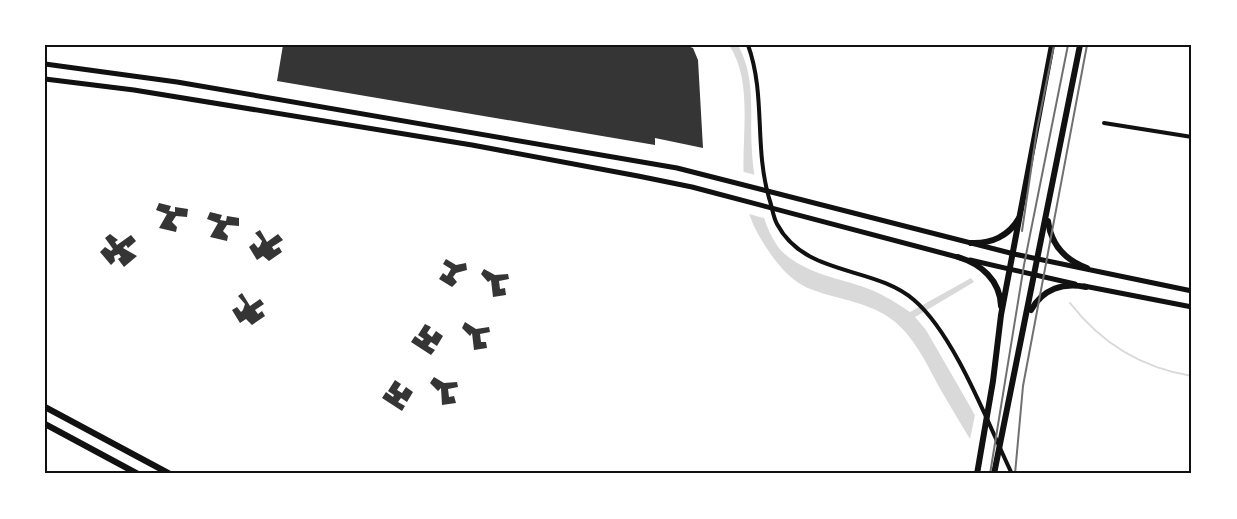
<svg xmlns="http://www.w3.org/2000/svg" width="1237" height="519" font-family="'PT Sans Narrow',sans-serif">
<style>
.water{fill:#d9d9d9}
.pier{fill:#fff}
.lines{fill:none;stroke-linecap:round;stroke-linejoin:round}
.stream{stroke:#d9d9d9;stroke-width:2}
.building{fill:#353535}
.minor{stroke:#111;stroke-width:4}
.secondary{stroke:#111;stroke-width:5}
.primary{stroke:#111;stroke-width:6}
.rail{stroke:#707070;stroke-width:2}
.neatline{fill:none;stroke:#111;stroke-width:2}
</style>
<rect width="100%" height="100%" fill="#fff"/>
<!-- water -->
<path class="water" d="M729 45H738C757 79 749 117 752 153 754 182 763 237 786 255 810 274 833 277 861 286 879 292 894 301 910 312L971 278 974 282 915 317 926 330 971 408 1005 474H992C975 447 958 420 942 392 928 367 916 339 894 321 870 302 840 300 813 290 788 282 769 254 757 232 726 177 763 96 729 45Z"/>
<!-- pier -->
<g class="pier">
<polygon points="740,171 760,176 767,219 746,213"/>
<polygon points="976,410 1007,471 1006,474 988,474 969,444"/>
</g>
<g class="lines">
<!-- stream -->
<path class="stream" d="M1070 303C1101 343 1142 368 1192 376"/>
</g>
<!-- building -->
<g class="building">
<polygon points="283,45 685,45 693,48 698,60 703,148 655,138 655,145 277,81"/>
<polygon points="159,203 171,206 169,211 175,212 175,207 188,209 187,217 176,216 172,222 177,227 176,232 159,228 167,214 156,210"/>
<polygon points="210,212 222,215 220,220 226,221 227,216 239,218 239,226 227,225 223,231 228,236 227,241 210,237 218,223 207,219"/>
<polygon points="260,230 267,242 278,234 283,240 272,247 274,250 279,247 282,252 269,261 263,256 257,260 249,247 254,243 258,248 260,246 262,241 255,233"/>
<polygon points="110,234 118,240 115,242 117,245 131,235 136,241 128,248 126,245 123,248 137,256 124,267 118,259 121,257 119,254 114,256 115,261 111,265 100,252 105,247 111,251 113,249 105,238"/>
<polygon points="446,259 456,265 466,263 467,270 456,273 453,277 457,282 452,287 439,279 443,273 447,276 451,269 443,264"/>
<polygon points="484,269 495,275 508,274 509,279 499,281 500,289 505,288 506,295 493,297 491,280 488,282 481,274"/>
<polygon points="242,293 250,306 260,299 264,304 255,310 258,314 262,311 265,316 252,325 246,319 240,323 232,310 237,307 241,312 243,310 245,304 238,296"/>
<polygon points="465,322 476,329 489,327 490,332 480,334 481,342 486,342 487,348 474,350 472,333 470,336 462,328"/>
<polygon points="425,324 431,327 427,333 432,337 436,331 443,336 437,346 431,342 428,346 435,350 431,355 411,342 415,336 422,341 424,339 418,335"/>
<polygon points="434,377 444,383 457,382 458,387 448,389 449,397 454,396 456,403 442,405 441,388 438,391 430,383"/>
<polygon points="395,380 401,384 397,390 402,393 406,387 413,392 407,402 401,398 398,402 405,406 402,411 382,398 386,392 393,397 394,395 388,391"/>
</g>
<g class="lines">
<!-- minor -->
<g class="minor">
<path d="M748 45C766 95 754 146 769 198 772 206 773 217 777 224 805 277 873 265 914 300 955 335 988 424 1012 474"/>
<polyline points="1104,123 1192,137"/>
</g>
<!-- secondary -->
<g class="secondary">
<polyline points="45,64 177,82 677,168 1014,254 1192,291"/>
<polyline points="45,79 134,90 472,145 638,176 692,187 961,258"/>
<polyline points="970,260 1075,284"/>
<polyline points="1084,286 1192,307"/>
</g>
<!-- primary -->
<g class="primary">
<path d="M1048 221C1051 244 1065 260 1087 268"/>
<path d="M971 243C991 244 1009 236 1019 218"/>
<path d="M958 257C981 264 1000 280 1001 306"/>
<path d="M1031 310C1043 289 1063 282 1086 287"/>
<polyline points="45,407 170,474"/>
<polyline points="45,424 138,474"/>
<polyline points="977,474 993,381 1001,315 1052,45"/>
<polyline points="994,474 1080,45"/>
</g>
<!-- rail -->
<g class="rail">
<polyline points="1022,231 1037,129 1054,45"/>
<polyline points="990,474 1024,265 1068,45"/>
<polyline points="1015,474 1023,386 1087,45"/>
</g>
</g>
<!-- border -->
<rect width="1237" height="519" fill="none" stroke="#ffffff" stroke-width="93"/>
<rect x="46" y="46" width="1144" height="426" class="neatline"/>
</svg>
